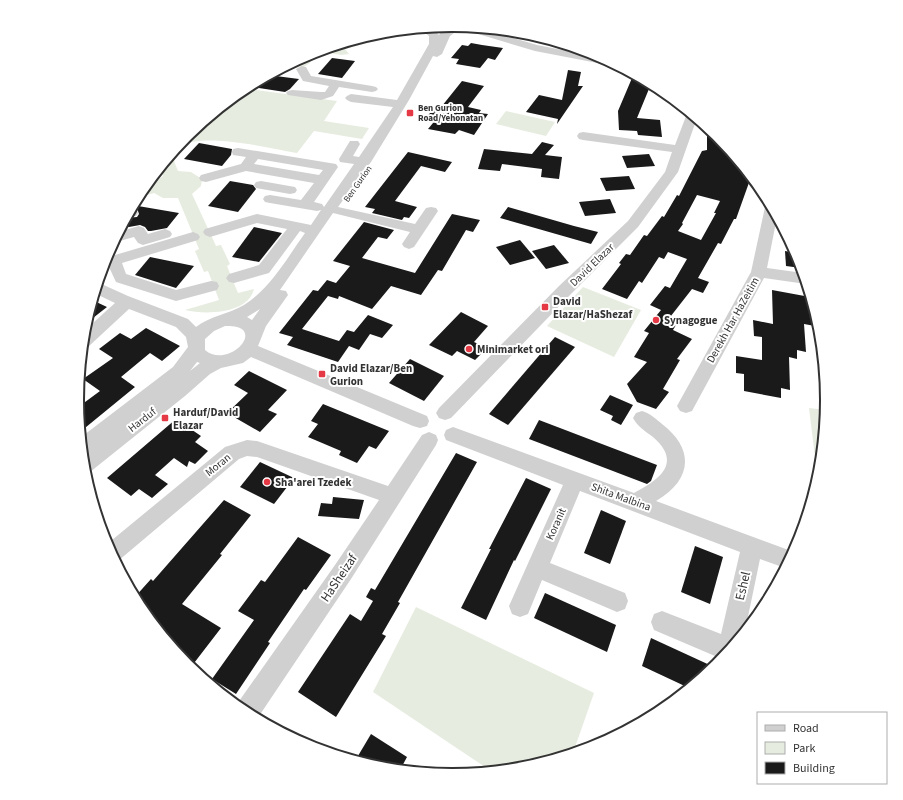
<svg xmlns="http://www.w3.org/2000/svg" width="903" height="800" font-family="'Source Sans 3',sans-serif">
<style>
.green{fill:#e6ecdf}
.building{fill:#1a1a1a;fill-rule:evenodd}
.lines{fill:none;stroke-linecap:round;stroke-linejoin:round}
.minor{fill:#d0d0d0;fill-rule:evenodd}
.poi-dot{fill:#e63946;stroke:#fff;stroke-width:1.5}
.labels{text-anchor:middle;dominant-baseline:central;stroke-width:4;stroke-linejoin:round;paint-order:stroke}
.far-poi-label{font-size:9px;font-weight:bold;fill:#333;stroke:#fff;text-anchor:start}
.far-street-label{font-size:9px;fill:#333;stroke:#fff}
.street-label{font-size:11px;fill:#333;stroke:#fff}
.poi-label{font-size:11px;font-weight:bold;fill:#333;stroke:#fff;text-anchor:start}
.near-street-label{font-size:13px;fill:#333;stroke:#fff}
.rim{fill:none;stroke:#333;stroke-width:2}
</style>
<rect width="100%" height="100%" fill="#fff"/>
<!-- green -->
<g class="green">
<path d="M410 29 412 31 345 49 349 54 341 55 330 53 313 57C310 69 294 69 284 66L308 53 339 44 341 45Z"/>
<path d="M246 87 249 89 337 101 324 121 369 128 362 139 314 131 297 153C277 150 177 124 174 157 173 161 177 167 178 171L191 172 202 179 201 186 192 194 216 246 221 245 230 264 227 266 238 293 254 289C248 314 206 315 185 310L219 300 208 271 204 272 195 251 199 249 178 198H163L154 193 136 198 143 187 155 184 156 181 163 176 160 167 186 135Z"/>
<polygon points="506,111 555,122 546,136 496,124"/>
<polygon points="583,287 641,310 614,357 547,326"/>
<polygon points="809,408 825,410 820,466 816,465"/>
<polygon points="416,607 594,693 573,753 524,768 491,771 373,692"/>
</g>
<!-- building -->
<g class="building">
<polygon points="471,43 482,45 503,48 495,60 488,58 480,68 456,64 459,59 451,58 462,45 468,46"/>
<polygon points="332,58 355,61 342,78 318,74"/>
<polygon points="568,70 581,72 578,86 583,86 557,124 558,119 526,112 539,95 562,100"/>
<polygon points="268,75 299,79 290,89 285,92 253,87 260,79"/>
<polygon points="632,78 644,80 651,84 637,118 660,120 662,137 638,135 637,131 619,130 618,111"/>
<polygon points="462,81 484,86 468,107 481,110 479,113 488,114 474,135 459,130 455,134 428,129 433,123 424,121 436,105 442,106"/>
<path d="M707 127 717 135 751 177 736 219H734L721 244 718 243 698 278 709 282 703 293 692 289 667 321 676 325 673 330 692 339 677 359 680 360 663 389 669 392 656 409 637 402 627 384 647 362 634 357 649 333 644 331 661 310 650 305 665 286 670 288 687 259 668 252 664 259 659 257 642 283 639 281 627 299 602 289 621 264 619 263 626 254 630 255 644 235 647 236 662 216 664 217 677 195 679 196 702 151 707 150ZM697 195 720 201 714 213H716L701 240 678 231 683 224 682 223Z"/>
<polygon points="542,142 554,145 545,155 562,157 559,179 541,177 542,169 502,164 500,171 478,169 484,149 532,154"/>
<polygon points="199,143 232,149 231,155 222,166 184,159"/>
<polygon points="408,152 452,162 445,172 421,166 395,201 417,207 409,218 404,217 402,220 372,213 375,209 365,207"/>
<polygon points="649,154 655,166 627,168 622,156"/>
<polygon points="629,176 635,189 606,191 600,178"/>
<polygon points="230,181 253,185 256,189 238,212 208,206"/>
<polygon points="610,199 616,213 585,216 579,202"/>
<polygon points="138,206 179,213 167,228 151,231 148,231 145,227 140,225 129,227 122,226 127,218 137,217 139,214 137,208"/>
<polygon points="508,207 574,226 598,232 591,244 500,218"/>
<polygon points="452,214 480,220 473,232 466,230 442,271 438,270 421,295 391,286 372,309 339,296 338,299 328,296 302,329 339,341 347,330 354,332 368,315 393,325 382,338 370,334 359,350 349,346 338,362 287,345 293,337 279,333 313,290 318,291 327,280 336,283 350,266 333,261 364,222 394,230 387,239 378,237 362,258 415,273"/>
<polygon points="254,227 282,233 259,262 232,257"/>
<polygon points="520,240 535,258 510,265 496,247"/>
<polygon points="554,245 569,263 546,269 532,251"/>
<polygon points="785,251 796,253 801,268 786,266"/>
<polygon points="150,257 194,266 176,288 135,275"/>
<polygon points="772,290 810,297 817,318 815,317 815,326 804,324 806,352 797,350 797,359 789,357 790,390 781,388 781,398 744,391 744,374 736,373 736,356 762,360 762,337 754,336 753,320 773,324"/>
<polygon points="92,300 107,307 84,325 88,313"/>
<polygon points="461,312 488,326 474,342 487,348 475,360 457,351 452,356 429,345"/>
<polygon points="146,328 180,346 162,361 150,353 121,377 135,387 80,432 77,408 100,391 83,379 113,358 99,349 120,333 131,339"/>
<polygon points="555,337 575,347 508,425 489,414"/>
<polygon points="410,359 444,376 424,401 389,383"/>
<polygon points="249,371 287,390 268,410 277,414 260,432 227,413 248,393 234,385"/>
<polygon points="610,395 633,405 621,425 611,420 613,416 600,410"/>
<polygon points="323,404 389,431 376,449 369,446 357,463 339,455 341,451 308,437 318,424 311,421"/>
<polygon points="176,419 201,436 195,442 208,451 195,464 189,461 187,467 174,458 155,475 168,484 152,498 139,489 131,496 107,478"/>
<polygon points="539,420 657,465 651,481 647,484 529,439"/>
<polygon points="456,453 477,462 398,602 400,603 382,634 386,636 336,717 298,692 350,614 361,621 373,601 366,597 371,588 375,590"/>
<polygon points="260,462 294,478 274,504 240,487"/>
<polygon points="526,478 551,489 515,561 514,560 486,620 461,608 491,549 489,549"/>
<polygon points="333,497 364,500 359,519 318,516 321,503 332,504"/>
<polygon points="224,500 251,515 220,554 222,555 182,604 221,628 191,667 185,663 140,608 134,598 151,579 153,581"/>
<polygon points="601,510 626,521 610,564 584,553"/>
<polygon points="298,537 331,555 306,590 304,589 268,642 270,643 236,694 212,679 254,620 238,611 261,580 265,582"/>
<polygon points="695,546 723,557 710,604 681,592"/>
<polygon points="545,593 616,625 607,652 534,618"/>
<polygon points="651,638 701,661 714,667 689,688 642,666"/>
<polygon points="371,734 407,757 400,770 378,768 355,761"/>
</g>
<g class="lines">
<!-- minor -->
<g class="minor">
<path d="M455 25 479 28 537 45 603 58 617 65 613 66 535 51 475 33 457 31 450 36 442 54 437 57 433 56 409 100 371 162 338 207 415 224 426 208 431 207 436 208 438 211 414 247 409 249 404 247 402 244 410 232 333 213 280 290 286 291 288 295 266 326 258 346 427 416 429 421 427 426 420 428 413 426 251 357 243 363 221 368 210 374 185 396 90 472 84 474 80 438 173 367 188 347 186 337 176 327 129 309 88 347 82 349 83 332 115 303 94 293 97 282 128 296 188 319 196 327C210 316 229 314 244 305 271 288 287 258 305 233L300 231 269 273 234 283 229 282 226 278 229 274 259 265 287 229 257 223 210 237 205 235 203 232 205 229 257 214 311 225 321 210 317 211 270 203 265 202 263 199 265 196 270 195 301 200 314 183 246 171 206 182 201 181 199 178 201 175 241 164 246 157 233 155 232 152 233 149 238 148 336 164 338 167 314 202 322 204 324 207 354 164 340 162 339 159 350 141H358L360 144 353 156 359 157 393 107 351 102 347 100 345 98 347 96 351 94 397 100 429 44V36L419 28 431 27 439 35 441 32ZM258 159 323 170 319 175 254 164ZM260 309 252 320 247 317ZM225 326C231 326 239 326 243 330 254 342 223 366 205 350V339L214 331ZM197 362 200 363 190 371Z"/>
<polygon points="302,66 306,67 311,76 372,86 376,87 378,89 376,91 372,92 339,87 333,96 321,100 288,95 286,93 288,91 292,90 321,92 325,92 329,86 303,81 296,69"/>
<polygon points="688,111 697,118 678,172 638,227 571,294 451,418 445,420 439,418 436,413 439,408 559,286 628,221 665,172 672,152 583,140 579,139 577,136 579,133 583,132 675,145"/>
<polygon points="261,181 295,187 297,190 295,193 290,194 256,188 254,185 256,182"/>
<polygon points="770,203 777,217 767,268 803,273 806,284 764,278 692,411 686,413 680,411 677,406 751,272 765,207"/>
<polygon points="132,206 135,207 138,213 136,216 126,217"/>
<polygon points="139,226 144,228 148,234 165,229 170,231 172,234 170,237 143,245 138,243 134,237 116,242 113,241 118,232"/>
<polygon points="193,232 198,234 200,237 198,240 122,263 126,274 176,290 211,281 217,282 219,286 217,290 176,301 116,282 109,267 102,267 105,258"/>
<path d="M642 411C650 413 656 419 662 424 696 450 691 481 656 501L794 552 785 568 760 559 745 631 722 659 654 630 651 622 654 614 662 611 721 634 740 552 580 491 550 563 625 593 628 601 625 609 617 612 542 580 528 614 520 617 512 614 509 606 563 485 446 440 444 435 446 430 453 427 634 493C659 480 683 463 653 437 645 431 637 426 633 418L636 413Z"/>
<polygon points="429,432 436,435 438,440 436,445 351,579 257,719 236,706 237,704 335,565 379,500 257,457 247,456 239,459 118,561 115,562 106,545 225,447 247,440 257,441 388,486 422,435"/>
</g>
</g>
<!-- markers -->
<g class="poi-dot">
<rect x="406" y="109" width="8" height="8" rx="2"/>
<rect x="541" y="303" width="8" height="8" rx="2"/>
<circle cx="656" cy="320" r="4"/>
<circle cx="469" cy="349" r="4"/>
<rect x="318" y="370" width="8" height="8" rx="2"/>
<rect x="161" y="414" width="8" height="8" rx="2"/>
<circle cx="267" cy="482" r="4"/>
</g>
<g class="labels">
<!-- far-poi labels -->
<g class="far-poi-label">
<text x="418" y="108">Ben Gurion<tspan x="418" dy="10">Road/Yehonatan</tspan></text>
</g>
<!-- far-street labels -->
<g class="far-street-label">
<text transform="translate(358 184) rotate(-55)">Ben Gurion</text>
</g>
<!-- street labels -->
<g class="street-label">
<text transform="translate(592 265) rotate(-44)">David Elazar</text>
<text transform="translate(733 320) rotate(-61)">Derekh Har HaZeitim</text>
<text transform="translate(142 420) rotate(-38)">Harduf</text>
<text transform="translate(218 465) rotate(-39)">Moran</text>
<text transform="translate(621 497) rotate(20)">Shita Malbina</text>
<text transform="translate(556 524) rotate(-66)">Koranit</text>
</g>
<!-- poi labels -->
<g class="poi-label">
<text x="553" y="301">David<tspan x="553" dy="13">Elazar/HaShezaf</tspan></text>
<text x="664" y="320">Synagogue</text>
<text x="477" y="349">Minimarket ori</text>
<text x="330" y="368">David Elazar/Ben<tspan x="330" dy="13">Gurion</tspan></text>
<text x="173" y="412">Harduf/David<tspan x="173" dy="13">Elazar</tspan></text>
<text x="275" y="482">Sha'arei Tzedek</text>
</g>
<!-- near-street labels -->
<g class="near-street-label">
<text transform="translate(339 578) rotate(-56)">HaSheizaf</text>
<text transform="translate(743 586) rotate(-77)">Eshel</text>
</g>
</g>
<!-- crop -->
<path d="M0 0H903V800H0ZM84 400a368 368 0 1 1 736 0a368 368 0 1 1-736 0Z" fill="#fff" fill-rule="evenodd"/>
<path class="rim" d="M84 400a368 368 0 1 1 736 0a368 368 0 1 1-736 0Z"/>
<!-- legend -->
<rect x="757" y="712" width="130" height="72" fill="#ffffff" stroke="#adadad"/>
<rect x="765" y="725" width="20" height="6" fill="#d0d0d0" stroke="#adadad"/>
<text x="793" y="732" font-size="12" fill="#333333">Road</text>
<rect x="765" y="742" width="20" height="12" fill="#e6ecdf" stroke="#adadad"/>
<text x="793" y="752" font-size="12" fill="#333333">Park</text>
<rect x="765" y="762" width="20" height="12" fill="#1a1a1a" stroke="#adadad"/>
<text x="793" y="772" font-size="12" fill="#333333">Building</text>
</svg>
